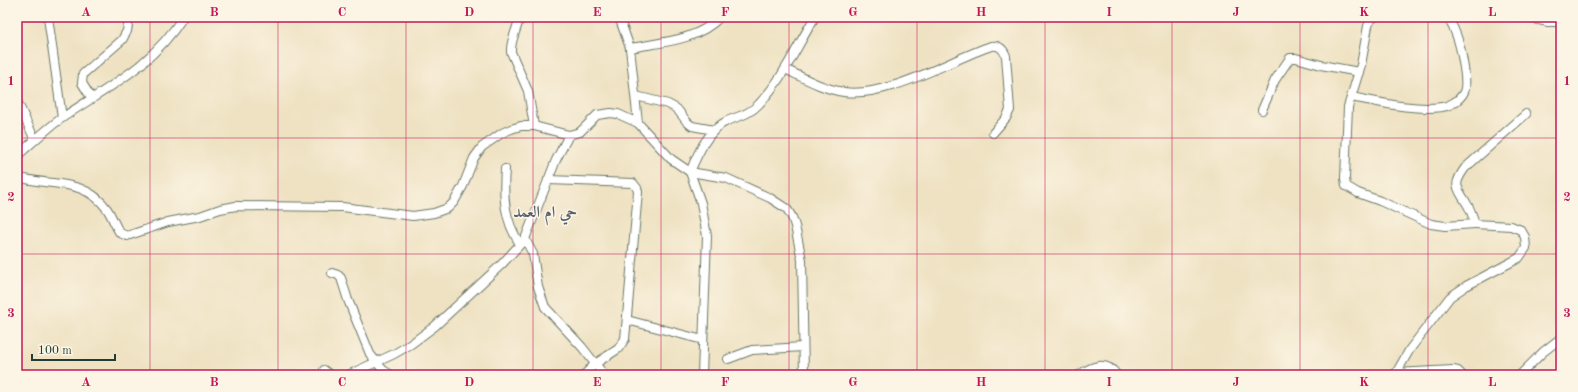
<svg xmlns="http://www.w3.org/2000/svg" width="1578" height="392" font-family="'Old Standard TT',Amiri,serif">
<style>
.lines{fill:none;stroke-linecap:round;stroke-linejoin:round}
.minor-casing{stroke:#687766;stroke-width:10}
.minor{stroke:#fff;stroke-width:8}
.grid{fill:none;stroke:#c2185b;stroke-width:1;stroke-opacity:0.55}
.labels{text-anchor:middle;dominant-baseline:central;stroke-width:3;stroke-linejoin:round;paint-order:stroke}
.neighbourhood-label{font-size:16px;font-weight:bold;fill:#55616c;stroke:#fcf5e5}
.neatline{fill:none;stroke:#c2185b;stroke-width:1.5}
.grid-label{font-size:13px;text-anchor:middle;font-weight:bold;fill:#c2185b}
</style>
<rect width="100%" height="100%" fill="#fcf5e5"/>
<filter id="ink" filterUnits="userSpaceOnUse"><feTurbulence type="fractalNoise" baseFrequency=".025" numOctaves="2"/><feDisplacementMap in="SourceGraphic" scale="8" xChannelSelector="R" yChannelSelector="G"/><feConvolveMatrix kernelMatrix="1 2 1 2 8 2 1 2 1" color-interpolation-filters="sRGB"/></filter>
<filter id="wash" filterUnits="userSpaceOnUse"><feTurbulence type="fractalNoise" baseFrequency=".012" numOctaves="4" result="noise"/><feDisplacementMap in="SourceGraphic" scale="16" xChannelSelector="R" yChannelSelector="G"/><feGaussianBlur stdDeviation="0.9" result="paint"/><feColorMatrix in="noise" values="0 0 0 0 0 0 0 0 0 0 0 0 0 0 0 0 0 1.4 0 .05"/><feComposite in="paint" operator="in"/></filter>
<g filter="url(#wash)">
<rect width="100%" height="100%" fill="#efe2c3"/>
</g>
<g filter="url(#ink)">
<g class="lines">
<defs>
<g id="minor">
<polyline points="48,17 62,118"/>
<path d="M519 17C518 29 510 40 511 52L528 91 534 126"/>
<polyline points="619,17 630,48 638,123 671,159 690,172 726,178 770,198 787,209 792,217 795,226 802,260 804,375"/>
<polyline points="1374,17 1370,21 1368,26 1361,65 1348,107 1345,178 1346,186 1358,193 1380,201 1431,224 1445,226 1475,224"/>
<polyline points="1526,17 1548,22 1561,22"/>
<path d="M630 48C662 42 697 41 720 17"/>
<path d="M785 69C804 78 823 89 844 92 888 98 950 60 991 46 999 45 1003 48 1006 56L1010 110 1006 118 993 133"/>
<polyline points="636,96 668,104 677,109 687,122 692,126 714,130"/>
<path d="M1351 97C1379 102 1414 111 1442 107 1450 106 1460 100 1464 92 1467 85 1465 76 1464 68 1461 49 1458 33 1447 17"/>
<polyline points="92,99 82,83 83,74 122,40 127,31 129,20"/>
<polyline points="17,101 35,140"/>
<polyline points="1262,110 1275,80 1290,58 1296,58 1321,65 1359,72"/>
<path d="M17 156C32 143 46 129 62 118 109 86 151 67 183 17"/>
<path d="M505 169C503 197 504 220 520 244"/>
<path d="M17 177C50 187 84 177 107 209 112 216 115 226 120 233L127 236 168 222 200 216 220 209 236 206 342 207 413 216 434 213 448 208 454 202 463 186 474 158 482 147 502 133 511 129 521 126H534L569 135 580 132 597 115 611 113 618 114 638 123"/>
<polyline points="548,180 633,183 637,188 638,192 625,339 618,349 595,364 584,375"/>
<polyline points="525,239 533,254 538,287 545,307 582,347 604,375"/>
<polyline points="332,273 338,275 341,278 348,300 370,354 383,370 391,375"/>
<polyline points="627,320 703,340"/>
<polyline points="728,359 752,350 803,347"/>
<polyline points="324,370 330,375"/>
<polyline points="1396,373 1453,370 1458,371 1462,375"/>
<polyline points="348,375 394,354 411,344 435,326 502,264 525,239 556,160 569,135"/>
<path d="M702 375 707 236 701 203 690 172C698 153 708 130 727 121 739 116 750 114 759 104 783 79 797 46 815 17"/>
<path d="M1079 375C1092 366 1106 360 1117 375"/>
<path d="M1395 375 1410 349 1450 297 1466 286 1519 258 1526 248 1525 237 1521 230 1511 226 1475 224C1473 217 1471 210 1467 204 1457 187 1452 186 1465 168L1526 114"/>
<polyline points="1520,375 1543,352 1561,338"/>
</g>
</defs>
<!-- minor casing -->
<use href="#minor" class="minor-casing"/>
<!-- minor -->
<use href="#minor" class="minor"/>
</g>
</g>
<!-- grid -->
<path class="grid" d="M150 17V375M278 17V375M406 17V375M533 17V375M661 17V375M789 17V375M917 17V375M1045 17V375M1172 17V375M1300 17V375M1428 17V375M17 138H1561M17 254H1561"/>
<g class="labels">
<!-- neighbourhood labels -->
<g class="neighbourhood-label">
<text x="545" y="213">حي ام العمد</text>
</g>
</g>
<!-- margin -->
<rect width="1578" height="392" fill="none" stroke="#fcf5e5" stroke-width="44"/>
<!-- scale -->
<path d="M32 354v6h83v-6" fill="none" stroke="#1f3d34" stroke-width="2"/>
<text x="38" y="354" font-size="12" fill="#1f3d34" stroke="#fcf5e5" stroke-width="3" paint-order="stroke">100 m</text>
<rect x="22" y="22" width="1534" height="348" class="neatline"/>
<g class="grid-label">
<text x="86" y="16">A</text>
<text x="214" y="16">B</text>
<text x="342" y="16">C</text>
<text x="469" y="16">D</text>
<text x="597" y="16">E</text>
<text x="725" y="16">F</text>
<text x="853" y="16">G</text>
<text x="981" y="16">H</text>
<text x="1109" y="16">I</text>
<text x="1236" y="16">J</text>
<text x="1364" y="16">K</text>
<text x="1492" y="16">L</text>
<text x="11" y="85">1</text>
<text x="1567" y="85">1</text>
<text x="11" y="201">2</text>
<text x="1567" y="201">2</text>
<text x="11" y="317">3</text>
<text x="1567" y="317">3</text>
<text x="86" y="386">A</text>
<text x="214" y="386">B</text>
<text x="342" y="386">C</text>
<text x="469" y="386">D</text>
<text x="597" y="386">E</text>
<text x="725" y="386">F</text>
<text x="853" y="386">G</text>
<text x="981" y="386">H</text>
<text x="1109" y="386">I</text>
<text x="1236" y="386">J</text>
<text x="1364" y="386">K</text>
<text x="1492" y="386">L</text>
</g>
</svg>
